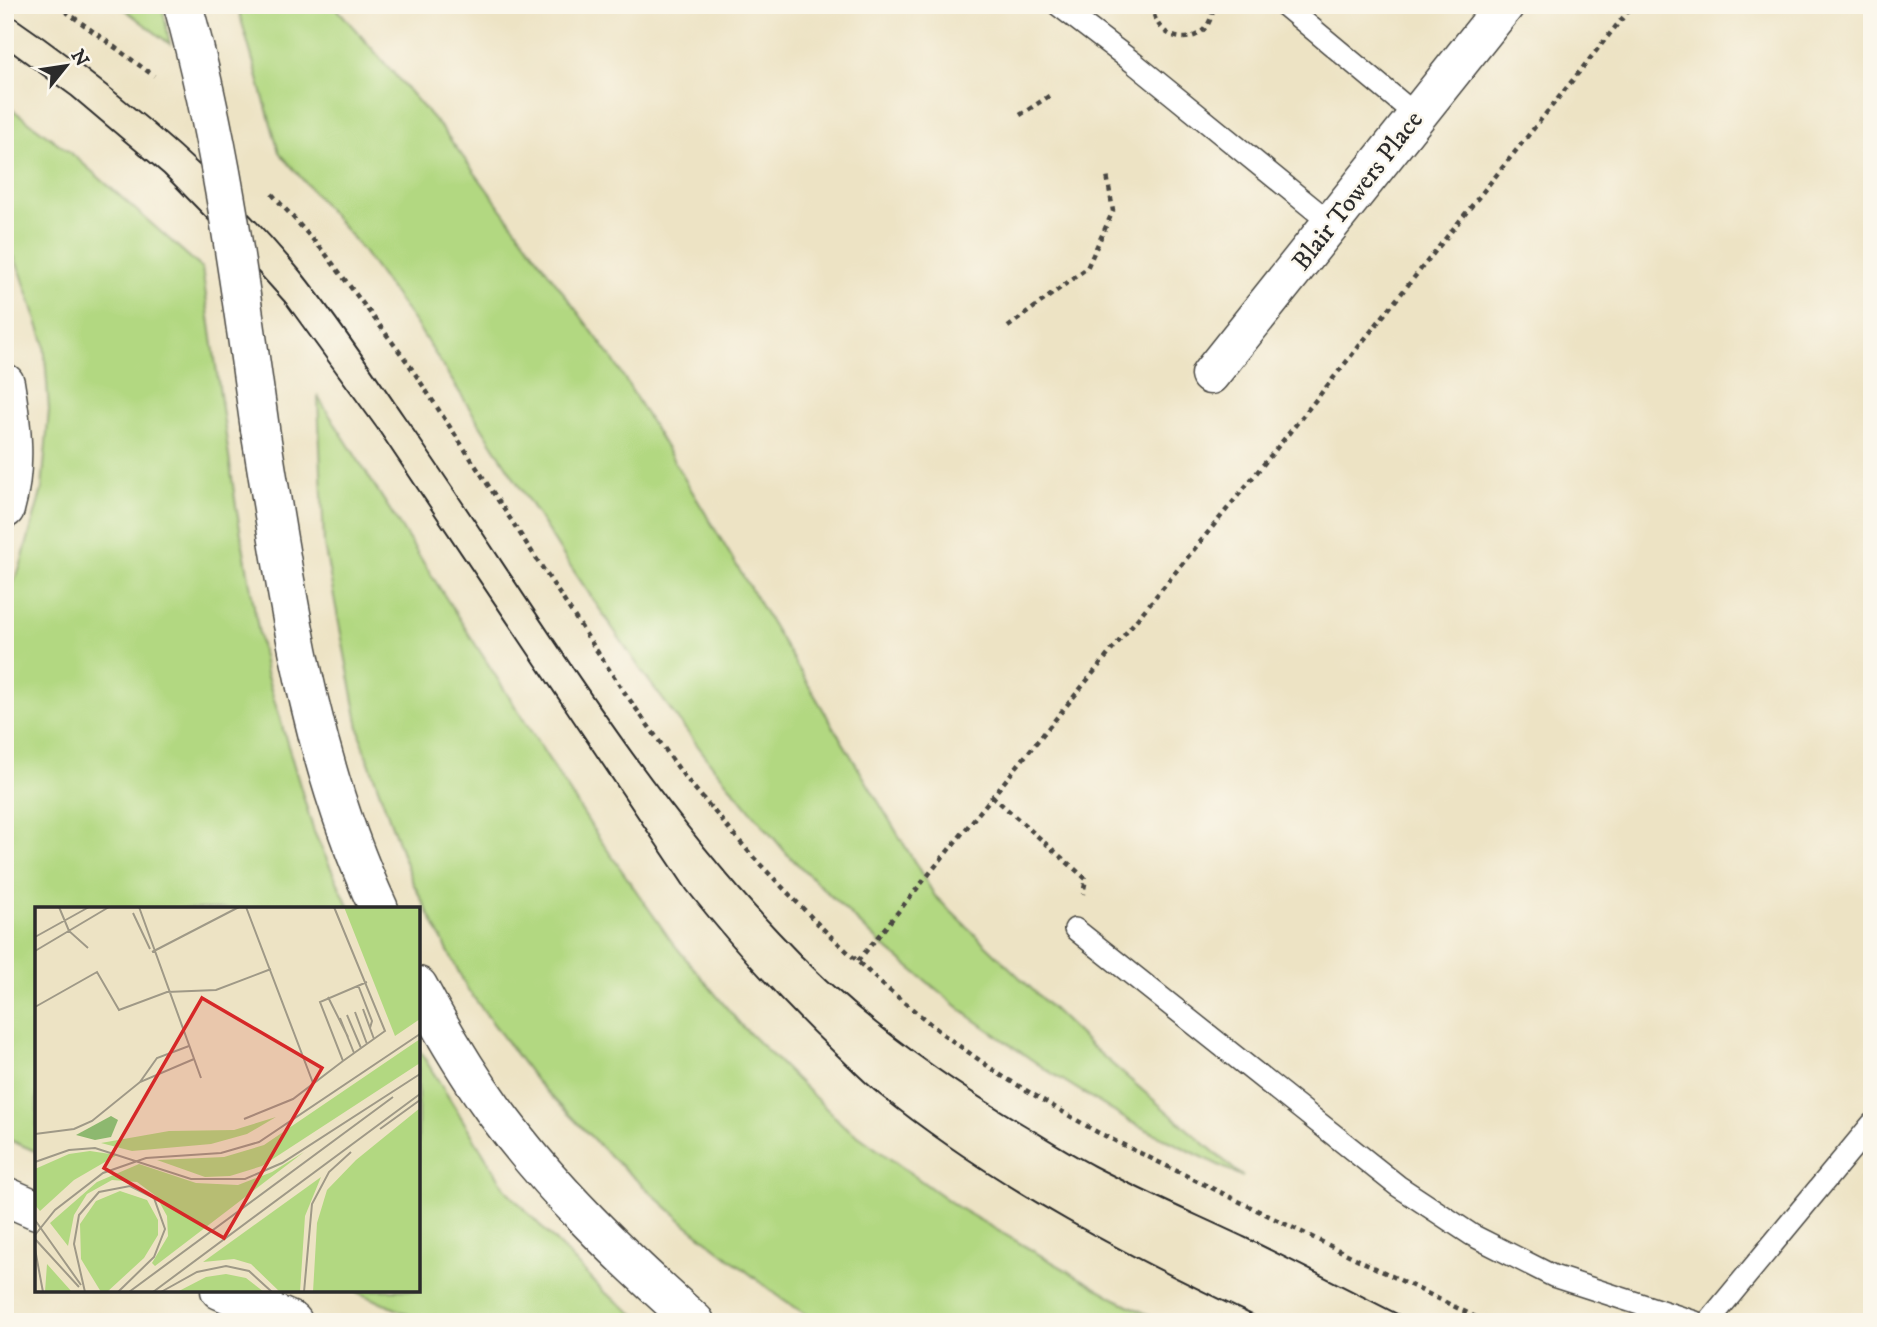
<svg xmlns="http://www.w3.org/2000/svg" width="1877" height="1327" font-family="'IM FELL DW Pica',serif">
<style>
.green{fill:#b2d881;stroke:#6e8256;stroke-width:2}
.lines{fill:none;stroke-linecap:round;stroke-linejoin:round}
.service-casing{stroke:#484742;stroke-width:24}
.minor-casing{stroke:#484742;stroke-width:41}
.motorway-casing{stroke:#484742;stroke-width:41}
.path{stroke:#484742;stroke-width:4.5;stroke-dasharray:5 5;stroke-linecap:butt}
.service{stroke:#fff;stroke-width:21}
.minor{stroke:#fff;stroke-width:38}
.motorway{stroke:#fff;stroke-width:38}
.tram{stroke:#2b2b2b;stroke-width:2}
.motorway-bridge-casing{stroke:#484742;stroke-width:41;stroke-linecap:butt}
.motorway-bridge{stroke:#fff;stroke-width:38}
.labels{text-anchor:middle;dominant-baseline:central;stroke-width:5;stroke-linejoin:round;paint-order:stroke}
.street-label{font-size:26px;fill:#2b2b2b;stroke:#fbf7ec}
.inset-road{fill:none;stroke:#9f9987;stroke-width:2}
.view{fill:#d62828;fill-opacity:0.15;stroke:#d62828;stroke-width:3.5}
.inset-edge{fill:none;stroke:#2b2b2b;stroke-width:3.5}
</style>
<rect width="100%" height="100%" fill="#fbf7ec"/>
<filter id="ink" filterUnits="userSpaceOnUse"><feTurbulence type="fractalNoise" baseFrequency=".0143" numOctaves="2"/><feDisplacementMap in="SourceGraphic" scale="14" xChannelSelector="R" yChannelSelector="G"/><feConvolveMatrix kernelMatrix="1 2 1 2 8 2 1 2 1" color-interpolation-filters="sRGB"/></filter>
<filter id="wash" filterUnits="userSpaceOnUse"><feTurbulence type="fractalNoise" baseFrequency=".00686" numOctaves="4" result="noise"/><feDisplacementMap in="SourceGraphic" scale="28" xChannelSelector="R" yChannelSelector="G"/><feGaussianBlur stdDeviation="1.57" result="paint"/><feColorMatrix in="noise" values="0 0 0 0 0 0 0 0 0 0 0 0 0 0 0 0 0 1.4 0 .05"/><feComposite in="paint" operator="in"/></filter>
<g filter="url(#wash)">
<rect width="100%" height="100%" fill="#ede3c4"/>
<!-- green -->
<g class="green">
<polygon points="119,5 162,5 170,44"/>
<polygon points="237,5 334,5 443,130 614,361 935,896 1090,1045 1243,1177 1129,1121 1045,1069 969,1016 881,944 788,855 713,766 643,673 565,558 416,324 356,242 279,152"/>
<polygon points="5,104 71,153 202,268 236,506 266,673 314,832 350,909 37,909 37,1152 5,1138 5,601 20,568 42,489 49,410 44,342 21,273 5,237"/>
<polygon points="318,397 597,835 672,942 741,1025 843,1125 959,1208 1116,1299 1163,1322 817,1322 777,1295 687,1225 611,1157 537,1082 468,990 412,881 362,743 324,545"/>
<polygon points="418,1048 507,1191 603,1291 645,1322 425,1322 353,1290 418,1290"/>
</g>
</g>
<g filter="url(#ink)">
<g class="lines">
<defs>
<g id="service">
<polyline points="1058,5 1134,63 1332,224"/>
<polyline points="1284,5 1417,116"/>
<polyline points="1075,929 1398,1186 1472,1235 1553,1276 1695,1322"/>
<polyline points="1708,1322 1872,1124"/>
</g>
<polyline id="minor" points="1210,375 1505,5"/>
<g id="motorway">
<path d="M5 383C12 425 17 467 5 509"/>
<path d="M260 429C288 597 307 753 379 909"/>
<path d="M418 986C441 1029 465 1070 493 1109 551 1189 622 1257 695 1322"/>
<polyline points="5,1196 37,1210"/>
<polyline points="220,1290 293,1322"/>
</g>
</defs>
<!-- service casing -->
<use href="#service" class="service-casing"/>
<!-- minor casing -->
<use href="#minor" class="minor-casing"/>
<!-- motorway casing -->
<use href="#motorway" class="motorway-casing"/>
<!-- path -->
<g class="path">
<polyline points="57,5 154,76"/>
<path d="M1152 5C1156 49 1212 49 1213 5"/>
<polyline points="1020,115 1049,96"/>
<polyline points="272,194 324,252 408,363 620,686 684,776 754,858 821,927 883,985 944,1035 1002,1076 1097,1132 1486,1322"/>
<polyline points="1008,327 1087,268 1113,211 1107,175"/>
<polyline points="992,796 1086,879 1083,894"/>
<polyline points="858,961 1294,427 1633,5"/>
</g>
<!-- service -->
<use href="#service" class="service"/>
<!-- minor -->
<use href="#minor" class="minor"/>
<!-- motorway -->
<use href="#motorway" class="motorway"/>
<!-- tram -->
<g class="tram">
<path d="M5 11C113 85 216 170 300 271 337 317 370 367 403 415 525 590 632 777 779 933 850 1010 937 1073 1026 1126 1049 1140 1071 1154 1094 1166 1144 1192 1195 1214 1246 1238 1302 1265 1357 1294 1413 1322"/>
<path d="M5 47 72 96 164 174 238 250 286 303 377 428 687 890C733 948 782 1003 836 1054 851 1068 864 1082 879 1094 997 1189 1131 1258 1267 1322"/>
</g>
<defs>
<path id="motorway-bridge" d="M183 5C222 144 240 287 260 429"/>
</defs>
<!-- motorway-bridge casing -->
<use href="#motorway-bridge" class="motorway-bridge-casing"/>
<!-- motorway-bridge -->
<use href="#motorway-bridge" class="motorway-bridge"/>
</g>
</g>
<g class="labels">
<!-- street labels -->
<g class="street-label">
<text transform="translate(1358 191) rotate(-52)">Blair Towers Place</text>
</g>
</g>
<!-- overview -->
<g transform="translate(35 907)">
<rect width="385" height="385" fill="#ede3c4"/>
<path d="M309 0H385V112L360 129ZM385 132V156L227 259 195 269 170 270 122 253 189 250 229 238ZM385 201V385H278L282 316 292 283 321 253ZM241 210 212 227 176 237 97 244 66 236 134 224 199 223ZM55 244 82 248 39 273 5 304 0 298V262L34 247ZM269 245 120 359 117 356 133 329 132 309 121 289 102 275 77 273 52 287 39 308 33 339 15 316 62 275 104 257 161 276 203 278 237 265ZM286 270 270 309 265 385H245L216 357 199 352 168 355ZM85 284 112 293 123 313V328L109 351 72 385H66L46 352 45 317 61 294ZM12 357 37 385H10ZM191 367 211 371 229 385H142L171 370Z" fill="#b2d881"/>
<path d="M76 209 83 213 76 230 60 233 41 228Z" fill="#8db86f"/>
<path class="inset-road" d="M24 0 34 24 53 41M104 0 166 171M211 0 278 176M299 0 350 124 308 154M98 6 115 42M0 30 54 0M0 44 74 0M117 45 204 0M323 78 337 114 335 121M293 90 313 130M0 100 62 65 84 103 132 85 181 83 236 62M328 102 339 132M320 105 332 137M312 108 326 141M305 111 319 146M105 175 122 151 154 139M209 212 258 192 308 154 285 95 332 75M345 222 385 193M0 227 39 222 57 214 105 175 159 152M0 255 34 243 60 241 156 272H210L247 256 385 167M0 313 46 378M0 328 20 303 68 266 111 251 186 246 224 235 385 127M0 332 44 380M0 342 8 385M50 385 39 337 44 308 64 285 95 279 119 291 130 322 119 350 83 385M94 385 358 190M118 385 385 187M126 385 162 365 191 359 214 364 237 385M269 385 277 297 294 265 316 245"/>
<path class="view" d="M167 91 287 161 189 331 69 261Z"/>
<rect width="385" height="385" class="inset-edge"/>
</g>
<!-- margin -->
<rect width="1877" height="1327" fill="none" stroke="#fbf7ec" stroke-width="28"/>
<!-- north arrow -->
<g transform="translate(66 66) rotate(60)" stroke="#fbf7ec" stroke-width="5" paint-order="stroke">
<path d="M0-5L12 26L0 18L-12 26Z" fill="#2b2b2b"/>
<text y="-10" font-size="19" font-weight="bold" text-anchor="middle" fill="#2b2b2b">N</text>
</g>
</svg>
